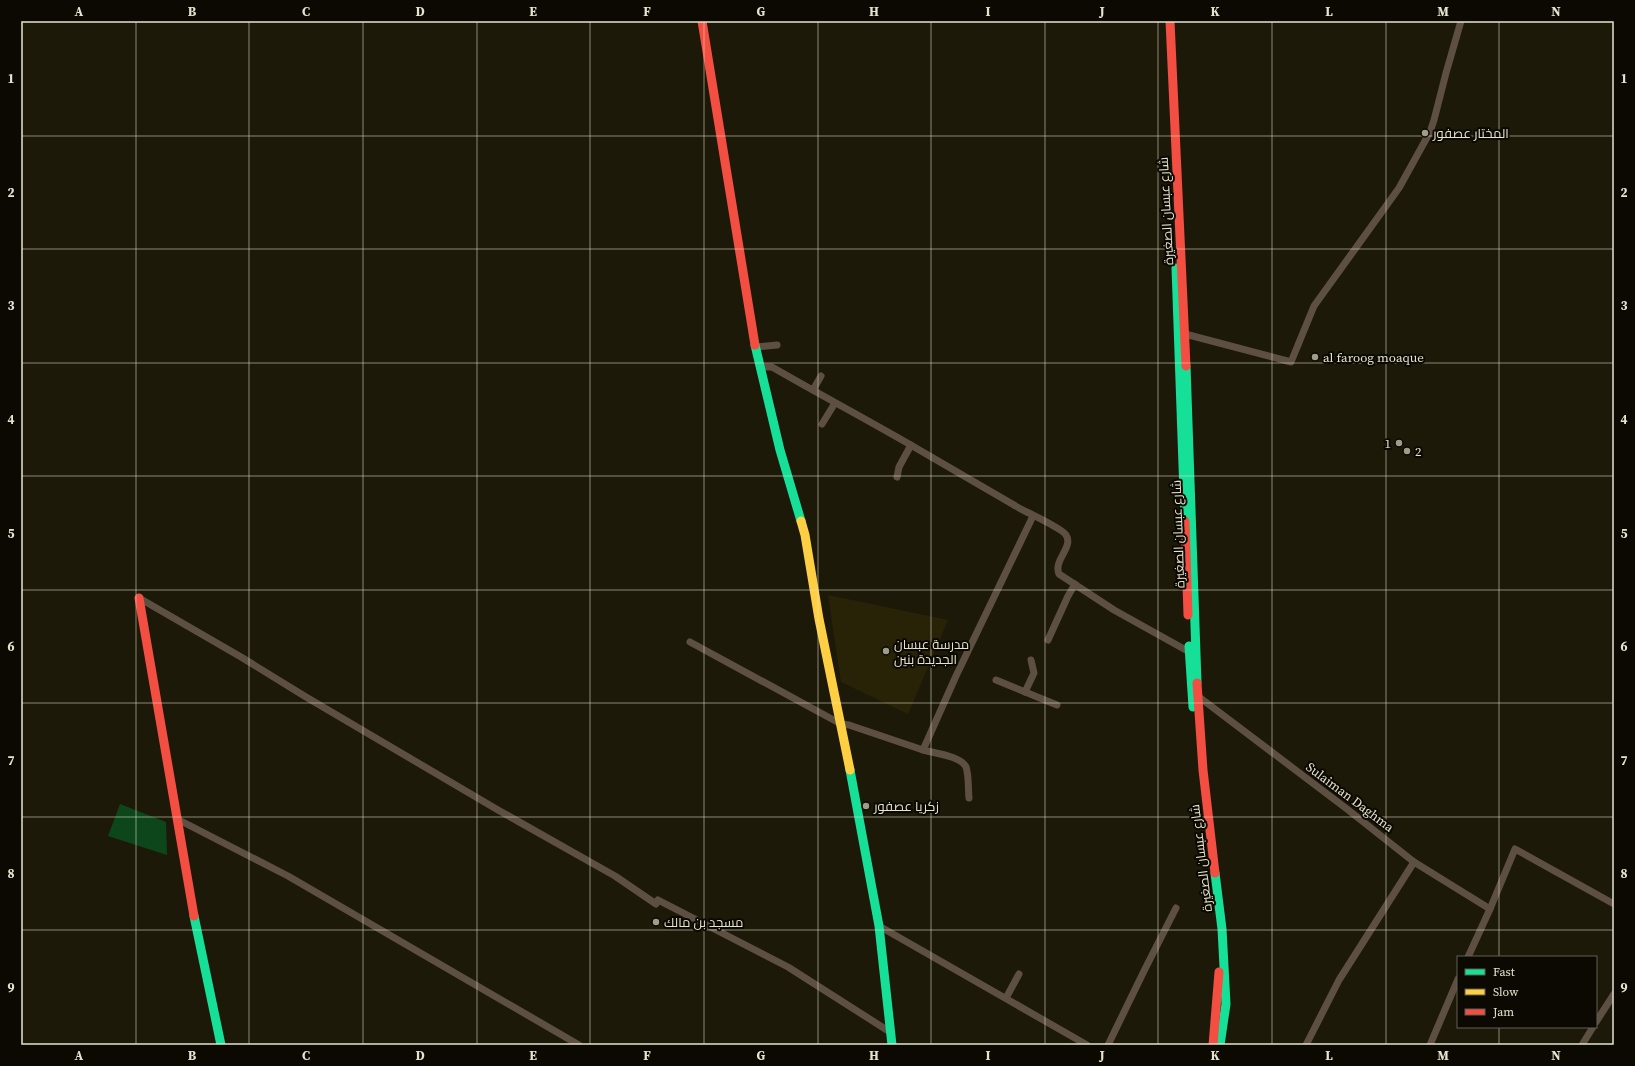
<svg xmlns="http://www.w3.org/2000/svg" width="1635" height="1066" font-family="'Source Serif 4',Cairo,serif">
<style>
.built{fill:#282306}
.green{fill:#0e461b}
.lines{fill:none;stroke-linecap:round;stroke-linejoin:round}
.street{stroke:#5d5042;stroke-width:7}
.fast{stroke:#16e098;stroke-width:9}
.slow{stroke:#ffcf43;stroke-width:9}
.jam{stroke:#f24e42;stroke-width:9}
.grid{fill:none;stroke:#e6e3d0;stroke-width:1;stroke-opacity:0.55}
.poi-dot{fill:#a09c8a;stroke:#0b0901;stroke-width:1.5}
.labels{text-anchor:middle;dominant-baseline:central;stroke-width:4;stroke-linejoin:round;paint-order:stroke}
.poi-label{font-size:13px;fill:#e6e3d0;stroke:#0b0901;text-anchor:start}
.street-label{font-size:13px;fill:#e6e3d0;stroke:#0b0901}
.neatline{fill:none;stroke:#e6e3d0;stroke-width:1.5}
.grid-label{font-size:13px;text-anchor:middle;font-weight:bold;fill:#e6e3d0}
</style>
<rect width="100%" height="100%" fill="#1d1908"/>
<!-- built -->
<polygon class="built" points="828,595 948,620 908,714 841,682"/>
<!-- green -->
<polygon class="green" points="120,804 166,822 167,855 108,836"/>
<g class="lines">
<!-- street -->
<g class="street">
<polyline points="1185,334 1291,362 1314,306 1399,188 1430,132 1434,120 1446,73 1461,21"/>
<polyline points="756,347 777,345"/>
<path d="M760 367H772C817 393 864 418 909 444 944 464 979 485 1014 505 1023 511 1062 528 1066 535 1074 547 1053 560 1059 574L1114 610 1193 654"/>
<polyline points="813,390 821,376"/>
<polyline points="822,424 835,403"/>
<polyline points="897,477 899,467 911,445"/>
<polyline points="139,598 241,657 306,697 498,810 615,876 656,904 658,900 788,967 890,1032"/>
<polyline points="1048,640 1068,596 1075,584"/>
<polyline points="690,642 841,724 849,725 923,750 956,676 1033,516"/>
<polyline points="996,680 1057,705"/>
<polyline points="1025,692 1034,673 1031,660"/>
<polyline points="1199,697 1347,809 1414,862 1490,909"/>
<path d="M923 750C934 753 961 756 966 767 969 775 968 788 969 798"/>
<polyline points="177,819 288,876 579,1045"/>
<polyline points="879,926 1087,1045"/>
<polyline points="1468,957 1490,909 1515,849 1614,904"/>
<polyline points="1006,998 1019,974"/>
<polyline points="1596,1022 1614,994"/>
<polyline points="1108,1045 1144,971 1176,908"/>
<polyline points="1306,1045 1339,980 1414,862"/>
<polyline points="1430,1045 1458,979"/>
<polyline points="1582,1045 1593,1027"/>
</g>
<!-- fast -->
<g class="fast">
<polyline points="1176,268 1185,521"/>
<polyline points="755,345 780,450 801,521"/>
<polyline points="1186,366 1197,683"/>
<polyline points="1189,646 1193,707"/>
<polyline points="850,770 879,926 892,1045"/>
<polyline points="1215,873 1222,929 1226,1004 1220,1045"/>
<polyline points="194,916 221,1045"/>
</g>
<!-- slow -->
<polyline class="slow" points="801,521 805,535 819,619 850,770"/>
<!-- jam -->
<g class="jam">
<polyline points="702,21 755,345"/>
<polyline points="1170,21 1186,366"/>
<polyline points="1185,521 1188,615"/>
<polyline points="139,598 194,916"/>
<polyline points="1197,683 1203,770 1215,873"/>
<polyline points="1213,1045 1219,972"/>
</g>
</g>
<!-- grid -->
<path class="grid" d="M136 21V1045M249 21V1045M363 21V1045M477 21V1045M590 21V1045M704 21V1045M818 21V1045M931 21V1045M1045 21V1045M1158 21V1045M1272 21V1045M1386 21V1045M1499 21V957M21 136H1614M21 249H1614M21 363H1614M21 476H1614M21 590H1614M21 703H1614M21 817H1614M21 930H1614M1499 1027V1045"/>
<!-- markers -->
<g class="poi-dot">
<circle cx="1425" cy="133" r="4"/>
<circle cx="1315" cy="357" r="4"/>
<circle cx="1399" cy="443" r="4"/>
<circle cx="1407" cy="451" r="4"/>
<circle cx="886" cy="651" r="4"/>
<circle cx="866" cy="806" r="4"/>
<circle cx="656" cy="922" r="4"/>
</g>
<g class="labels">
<!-- poi labels -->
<g class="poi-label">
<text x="1433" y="133">المختار عصفور</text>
<text x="1323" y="357">al faroog moaque</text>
<text x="1391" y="443" text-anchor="end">1</text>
<text x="1415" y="451">2</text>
<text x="894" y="644">مدرسة عبسان<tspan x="894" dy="15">الجديدة بنين</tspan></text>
<text x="874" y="806">زكريا عصفور</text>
<text x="664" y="922">مسجد بن مالك</text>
</g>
<!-- street labels -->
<g class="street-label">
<text transform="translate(1166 211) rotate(-93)">شارع عبسان الصغيرة</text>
<text transform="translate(1178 534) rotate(-92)">شارع عبسان الصغيرة</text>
<text transform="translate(1350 797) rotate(37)">Sulaiman Daghma</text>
<text transform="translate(1201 858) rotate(-97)">شارع عبسان الصغيرة</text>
</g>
</g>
<!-- border -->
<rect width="1635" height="1066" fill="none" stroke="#0b0901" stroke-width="44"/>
<!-- legend -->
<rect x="1457" y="956" width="140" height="72" fill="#0b0901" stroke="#636054"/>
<rect x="1465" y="969" width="20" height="6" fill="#16e098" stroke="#636054"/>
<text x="1493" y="976" font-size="12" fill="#e6e3d0">Fast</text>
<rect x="1465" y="989" width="20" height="6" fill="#ffcf43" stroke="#636054"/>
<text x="1493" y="996" font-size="12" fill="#e6e3d0">Slow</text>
<rect x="1465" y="1009" width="20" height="6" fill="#f24e42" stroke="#636054"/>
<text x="1493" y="1016" font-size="12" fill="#e6e3d0">Jam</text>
<rect x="22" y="22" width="1591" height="1022" class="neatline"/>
<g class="grid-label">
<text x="79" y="16">A</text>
<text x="192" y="16">B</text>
<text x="306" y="16">C</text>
<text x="420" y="16">D</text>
<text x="533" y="16">E</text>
<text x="647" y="16">F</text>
<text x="761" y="16">G</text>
<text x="874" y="16">H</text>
<text x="988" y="16">I</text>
<text x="1102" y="16">J</text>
<text x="1215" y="16">K</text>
<text x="1329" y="16">L</text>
<text x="1443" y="16">M</text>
<text x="1556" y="16">N</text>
<text x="11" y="83">1</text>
<text x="1624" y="83">1</text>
<text x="11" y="197">2</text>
<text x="1624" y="197">2</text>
<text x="11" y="310">3</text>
<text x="1624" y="310">3</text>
<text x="11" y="424">4</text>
<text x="1624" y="424">4</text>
<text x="11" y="538">5</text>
<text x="1624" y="538">5</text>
<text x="11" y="651">6</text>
<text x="1624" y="651">6</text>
<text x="11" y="765">7</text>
<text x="1624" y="765">7</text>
<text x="11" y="878">8</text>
<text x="1624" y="878">8</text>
<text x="11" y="992">9</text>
<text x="1624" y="992">9</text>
<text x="79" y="1060">A</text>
<text x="192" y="1060">B</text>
<text x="306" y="1060">C</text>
<text x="420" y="1060">D</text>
<text x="533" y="1060">E</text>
<text x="647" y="1060">F</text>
<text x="761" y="1060">G</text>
<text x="874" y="1060">H</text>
<text x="988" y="1060">I</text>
<text x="1102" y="1060">J</text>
<text x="1215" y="1060">K</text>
<text x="1329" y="1060">L</text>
<text x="1443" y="1060">M</text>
<text x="1556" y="1060">N</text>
</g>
</svg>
